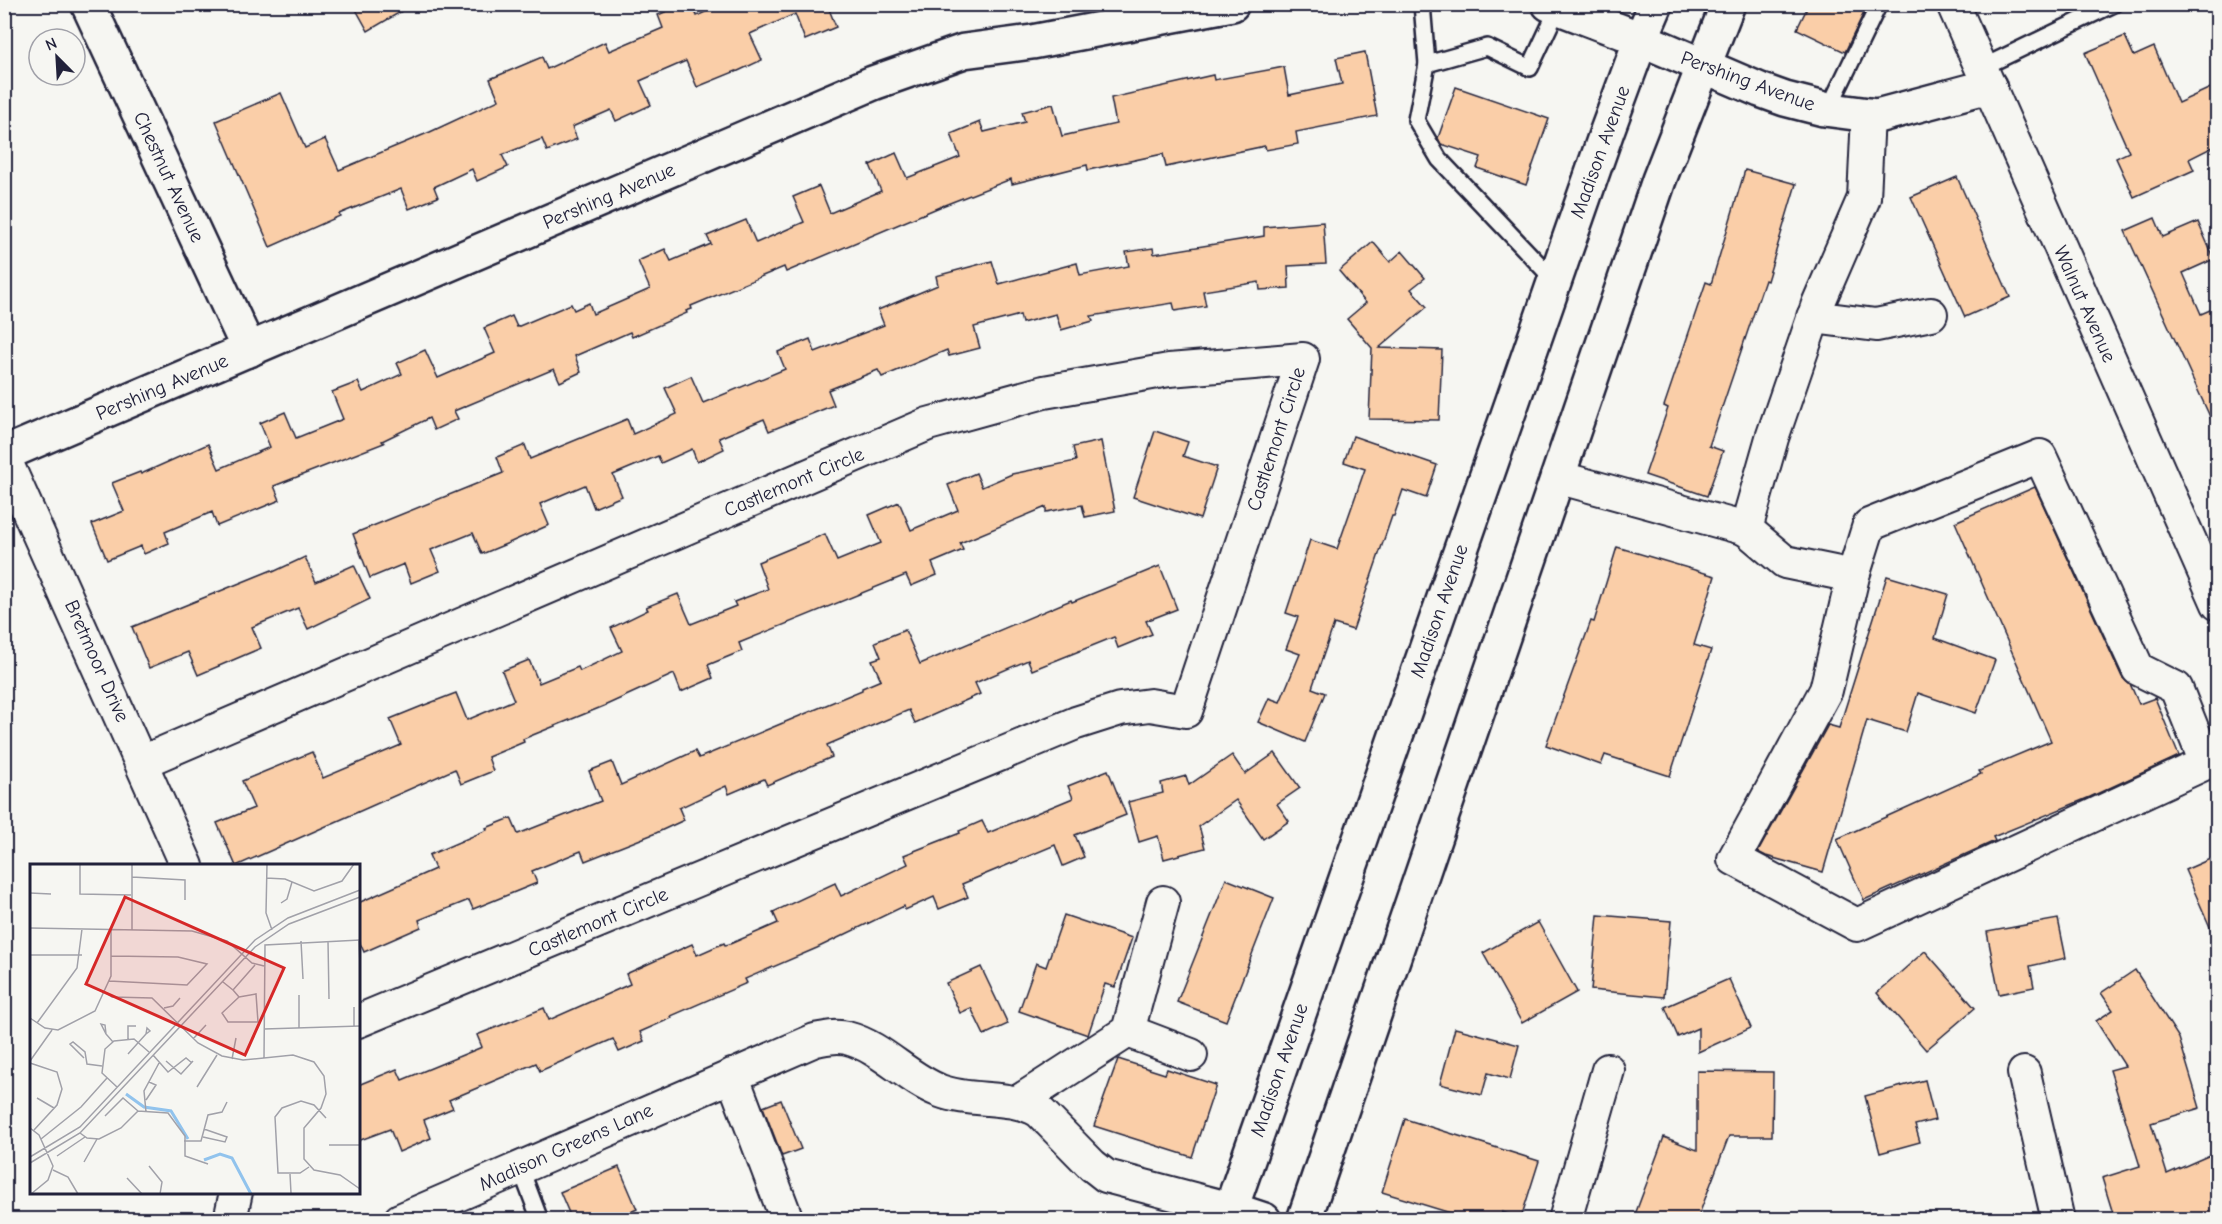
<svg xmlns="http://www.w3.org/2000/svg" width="2222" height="1224" font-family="'Comic Neue',sans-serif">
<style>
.building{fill:#facea8;stroke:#22223b;stroke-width:1.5}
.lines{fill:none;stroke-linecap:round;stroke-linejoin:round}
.lane-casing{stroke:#22223b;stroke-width:20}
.street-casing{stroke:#22223b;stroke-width:36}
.secondary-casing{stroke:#22223b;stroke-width:38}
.primary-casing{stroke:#22223b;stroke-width:38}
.lane{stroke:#f6f6f2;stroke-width:15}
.street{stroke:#f6f6f2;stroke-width:32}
.secondary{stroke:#f6f6f2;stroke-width:33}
.primary{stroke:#f6f6f2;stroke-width:33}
.labels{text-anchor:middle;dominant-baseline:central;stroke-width:5;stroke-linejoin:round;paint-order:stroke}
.street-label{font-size:20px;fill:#22223b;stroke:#f6f6f2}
.inset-river{fill:none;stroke:#91c3ed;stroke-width:3}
.inset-road{fill:none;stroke:#a1a1a9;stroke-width:1.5}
.view{fill:#d62828;fill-opacity:0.15;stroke:#d62828;stroke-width:3}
.inset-edge{fill:none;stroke:#22223b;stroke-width:3}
</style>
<rect width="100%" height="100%" fill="#f6f6f2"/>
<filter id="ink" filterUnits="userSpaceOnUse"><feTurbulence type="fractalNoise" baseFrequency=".0167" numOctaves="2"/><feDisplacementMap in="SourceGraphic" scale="12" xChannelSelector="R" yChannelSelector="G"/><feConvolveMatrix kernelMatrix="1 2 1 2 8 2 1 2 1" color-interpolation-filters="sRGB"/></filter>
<g filter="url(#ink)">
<!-- building -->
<g class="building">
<polygon points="353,4 414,4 368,31"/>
<polygon points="683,4 692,4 697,16 722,4 827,4 836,27 805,40 795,14 750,34 762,60 736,72 736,71 697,87 686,61 640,81 651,105 616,121 611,110 572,127 577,139 547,151 542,139 502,155 508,167 477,181 472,169 434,187 438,197 409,209 401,189 339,214 340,216 270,247 216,121 281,93 305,148 325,139 339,170 430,132 499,100 490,79 542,57 547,69 605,42 609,51 663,28 658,15"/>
<polygon points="1809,4 1868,4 1845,52 1797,29"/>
<polygon points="2125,36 2134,56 2154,47 2178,103 2217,85 2217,145 2189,159 2194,170 2134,197 2116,158 2129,152 2085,53"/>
<polygon points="1365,52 1377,116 1296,132 1298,144 1266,150 1265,146 1166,167 1163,154 1088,170 1087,165 1012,184 1011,179 942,206 786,272 784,267 691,306 692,309 686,311 687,313 632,337 630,332 575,356 581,372 560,382 554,369 454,411 458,419 434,430 429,418 382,441 384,443 274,486 280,500 217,526 212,512 165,532 169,543 144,554 141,546 107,560 92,524 124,511 112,483 140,472 141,474 208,444 219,469 270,447 260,423 285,412 296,438 343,419 332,392 358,382 363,392 402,374 397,363 425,350 438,378 495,353 484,328 512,316 517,327 571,304 574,310 589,303 593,314 650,289 638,261 665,249 671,261 711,244 707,236 746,220 756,243 804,222 793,197 819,186 830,213 881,191 870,165 896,153 907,178 960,157 951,134 980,122 984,132 1025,122 1022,112 1053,104 1062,136 1116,124 1111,98 1213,75 1214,80 1284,67 1289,95 1342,84 1336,58"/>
<polygon points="1456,87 1549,119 1526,185 1477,168 1481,157 1441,144 1438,138"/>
<polygon points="1745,170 1796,184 1767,281 1765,280 1709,446 1723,451 1707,496 1645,475 1668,408 1664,406 1706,282 1711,284"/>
<polygon points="1957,177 2010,297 1965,317 1911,197"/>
<polygon points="2155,218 2163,237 2198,222 2214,259 2183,273 2201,314 2217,307 2217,432 2125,231"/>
<polygon points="1323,222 1326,264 1288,266 1289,288 1260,290 1259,282 1203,291 1206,306 1175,311 1173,303 1091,316 1093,321 1061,330 1056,314 1022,323 1020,315 974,327 980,348 949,356 947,350 882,377 878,370 828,390 834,405 769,431 764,419 719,438 724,449 697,462 692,449 661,463 658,456 613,475 622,496 594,508 585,485 540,504 549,525 511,542 482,554 473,533 431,550 440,571 411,583 404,564 370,578 353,534 503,473 497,457 525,445 530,459 627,419 633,434 677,414 665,388 691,376 703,403 785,369 778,352 810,339 815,352 884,325 878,310 938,285 936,276 992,261 999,284 1077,263 1080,275 1129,266 1126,252 1153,248 1154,254 1264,236 1264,227"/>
<polygon points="1373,242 1390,262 1402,251 1425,278 1411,289 1427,307 1379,348 1442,350 1439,420 1369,419 1372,348 1347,319 1366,303 1339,271"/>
<polygon points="1155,431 1188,442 1183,456 1217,467 1200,519 1133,497"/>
<polygon points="1353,436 1437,465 1426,498 1403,490 1394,516 1392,516 1353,630 1334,624 1312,688 1325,693 1305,742 1258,722 1269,698 1280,702 1300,654 1286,649 1298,617 1286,613 1310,540 1337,549 1365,469 1344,462"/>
<polygon points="1101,441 1115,511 1085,517 1082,505 1046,512 1046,507 960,543 963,550 932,563 937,575 911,586 906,575 739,643 742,651 708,665 713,678 681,692 674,674 604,706 523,739 524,742 488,757 493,771 461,784 455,769 236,866 217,823 254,808 242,781 312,752 323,778 401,745 390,719 422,706 456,693 467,720 514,700 502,671 529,660 539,683 578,667 580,671 622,651 611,628 648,610 646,607 678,594 691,624 736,606 734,602 768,589 758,562 825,534 837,561 881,543 869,515 899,502 911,530 958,510 948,485 976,473 982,487 1012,474 1076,461 1073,447"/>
<polygon points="2035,487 2122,677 2131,686 2139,704 2155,698 2179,756 2090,797 1993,837 1995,841 1864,900 1837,839 1981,774 1979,771 2051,741 1955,522"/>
<polygon points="1617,547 1715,576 1694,645 1711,650 1670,776 1605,755 1601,765 1546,745 1591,621 1594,622"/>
<polygon points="305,557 316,582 354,565 370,599 308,629 298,608 252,627 261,648 198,675 188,652 149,668 132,627 272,570 273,572"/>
<polygon points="1160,566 1177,609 1146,621 1152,634 1118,648 1114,637 1032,670 1028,660 975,683 980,694 915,723 909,710 827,745 832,757 767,785 764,779 729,794 726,786 679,808 684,820 656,833 585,861 581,851 532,871 537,883 473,909 469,900 419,920 421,927 364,952 358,939 358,903 435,869 429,855 487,830 486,828 511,818 518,834 601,801 589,771 612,762 621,785 695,751 699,758 862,690 862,688 881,680 872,660 881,657 875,642 905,630 920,664 1071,600 1072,602"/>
<polygon points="1887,576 1948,594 1935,638 1995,660 1976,713 1918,693 1906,732 1867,720 1823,872 1766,856 1758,852 1828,725 1839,728"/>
<polygon points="1275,753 1300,788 1277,804 1289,821 1263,839 1236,800 1199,826 1205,848 1164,859 1158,836 1139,842 1128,802 1163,793 1161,783 1186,776 1189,785 1232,755 1245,774"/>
<polygon points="1108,770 1126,815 1075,835 1084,857 1063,866 1055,845 962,884 968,897 939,909 934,897 905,910 904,906 817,948 745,979 747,983 671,1016 672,1018 640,1032 644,1041 619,1052 613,1039 540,1071 536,1063 449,1100 453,1108 424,1120 431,1138 399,1152 390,1129 358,1141 358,1085 397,1069 402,1080 482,1047 477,1035 544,1008 549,1020 630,984 626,974 692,944 697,955 724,943 725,945 730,944 778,923 773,912 835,883 841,896 908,864 904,855 960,833 959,831 982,821 988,833 1073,798 1068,786"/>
<polygon points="2217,856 2217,943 2185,870"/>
<polygon points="1226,879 1274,898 1226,1021 1177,1002"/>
<polygon points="1064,915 1132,938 1115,987 1105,984 1088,1035 1019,1011 1036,963 1046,967"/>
<polygon points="1598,915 1671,921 1664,997 1591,990"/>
<polygon points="2058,919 2066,958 2030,966 2034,987 1999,994 1987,932"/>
<polygon points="1538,922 1577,992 1522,1023 1483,953"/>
<polygon points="1925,951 1975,1008 1926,1050 1877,993"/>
<polygon points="981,967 1008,1024 984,1035 971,1008 960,1013 946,983"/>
<polygon points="2135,970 2179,1038 2200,1108 2151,1123 2167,1174 2217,1152 2217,1220 2115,1220 2102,1178 2140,1166 2110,1070 2125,1066 2096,1021 2113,1010 2101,993"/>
<polygon points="1729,979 1751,1028 1698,1052 1698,1028 1678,1037 1665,1007"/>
<polygon points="1455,1028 1519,1045 1510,1079 1488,1073 1482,1095 1440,1084"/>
<polygon points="1118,1059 1165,1074 1167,1069 1216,1085 1192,1157 1094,1126"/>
<polygon points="1697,1071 1773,1072 1772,1136 1729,1136 1697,1220 1633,1220 1664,1137 1697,1150"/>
<polygon points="1925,1080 1935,1120 1915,1125 1920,1142 1880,1153 1865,1096"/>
<polygon points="781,1100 801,1149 782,1156 763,1107"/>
<polygon points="1405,1119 1539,1161 1521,1218 1502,1212 1500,1220 1453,1220 1454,1214 1382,1192"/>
<polygon points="619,1167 637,1209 613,1220 572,1220 560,1192"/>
</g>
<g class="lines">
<defs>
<g id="lane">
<polyline points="1422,4 1427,64 1416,120 1439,159 1555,281"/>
<polyline points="1427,64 1487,47 1530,68 1558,8"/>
<polyline points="1981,68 2114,4"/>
<polyline points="1828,110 1879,4"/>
<polyline points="520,1167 540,1220"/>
</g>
<g id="street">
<polyline points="1953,4 2218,604"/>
<polyline points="1813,317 1876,325 1931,314"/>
<polyline points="4,457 187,866"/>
<polyline points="1557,477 1746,529 1772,438 1818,304 1864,198 1868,115"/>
<polyline points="1746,529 1785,562 1853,576 1826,690 1734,859 1857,925 2206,763 2176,688 2138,669 2040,456 1869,525 1853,576"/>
<polyline points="142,762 928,424 1044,392 1169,370 1303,359 1186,711 1150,705 1120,709 1076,723 358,1021"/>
<polyline points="1128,1031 1191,1055"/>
<polyline points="2024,1073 2058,1220"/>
<polyline points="732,1075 787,1220"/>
<polyline points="1018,1102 1128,1031 1163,902"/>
<polyline points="230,1220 236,1192"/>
<path d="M400 1220 815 1040C826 1038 836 1035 847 1038 882 1047 906 1078 940 1091 972 1103 1009 1094 1039 1111L1092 1165 1106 1176 1231 1209"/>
<polyline points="1565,1220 1608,1070"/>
</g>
<g id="secondary">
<polyline points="88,4 249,350"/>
<polyline points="1549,4 1641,39 1760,90 1785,99 1824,109 1877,116 1989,86"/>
<polyline points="4,454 873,83 964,51 1032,42 1232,4"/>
<polyline points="1231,1209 1264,1220"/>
</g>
<g id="primary">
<polyline points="1227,1220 1607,131 1641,39 1656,4"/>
<polyline points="1304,1220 1659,180 1728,4"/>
</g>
</defs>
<!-- lane casing -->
<use href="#lane" class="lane-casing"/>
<!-- street casing -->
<use href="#street" class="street-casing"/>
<!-- secondary casing -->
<use href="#secondary" class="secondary-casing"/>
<!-- primary casing -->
<use href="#primary" class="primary-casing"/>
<!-- lane -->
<use href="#lane" class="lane"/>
<!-- street -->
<use href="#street" class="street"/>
<!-- secondary -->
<use href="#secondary" class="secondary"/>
<!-- primary -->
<use href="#primary" class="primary"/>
</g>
</g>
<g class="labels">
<!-- street labels -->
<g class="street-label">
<text transform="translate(1748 81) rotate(20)">Pershing Avenue</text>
<text transform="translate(1600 152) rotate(-70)">Madison Avenue</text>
<text transform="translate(169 177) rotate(65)">Chestnut Avenue</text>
<text transform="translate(609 196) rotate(-23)">Pershing Avenue</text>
<text transform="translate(2085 304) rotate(66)">Walnut Avenue</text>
<text transform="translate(162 387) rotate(-23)">Pershing Avenue</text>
<text transform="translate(1276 439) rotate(-72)">Castlemont Circle</text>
<text transform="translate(794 482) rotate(-23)">Castlemont Circle</text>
<text transform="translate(1439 611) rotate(-71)">Madison Avenue</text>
<text transform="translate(97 661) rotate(66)">Bretmoor Drive</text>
<text transform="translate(598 922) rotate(-23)">Castlemont Circle</text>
<text transform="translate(1279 1070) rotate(-71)">Madison Avenue</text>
<text transform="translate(566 1147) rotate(-24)">Madison Greens Lane</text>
</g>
</g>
<!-- overview -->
<g transform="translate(30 864)">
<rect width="330" height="330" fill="#f6f6f2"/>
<path class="inset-river" d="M96 230 114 243 141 247 158 275M174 296 190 290 202 294 221 330"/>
<path class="inset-road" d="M50 0V30L101 31M237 0 236 49 242 66M276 0H295M102 13 155 16V36M236 14 255 15 284 27 312 17 324 0M0 29 21 30M251 39 257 35 262 18M0 64 162 67 197 77 222 99 234 102M102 66V0M329 76 330 102M271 77 273 115M298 77 299 135M0 91H52M79 117 157 121 177 100 148 93 81 92M193 118 203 126 225 101M203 126 209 133 192 149 198 158H228L226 130 209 133M73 127 82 133 122 134 168 179 192 192 213 196 263 191 284 198 294 212 296 230 291 244 274 264V295L284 306 310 311 330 325M134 144 143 142 150 134M0 154 15 164 28 166 65 147 81 112V66M7 159 47 104 52 65M324 162V143M234 165 330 162M269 165V131M76 170 71 160 75 161 76 170 83 178M98 175V162H106M163 175 176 161M98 190 116 170 117 164 120 167 116 170M123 191 138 208 156 194 162 199M54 194 40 180 43 178 55 188 57 200 72 202M234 194 235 81 330 76M202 195 206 174M0 197 22 166M136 197 151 210 163 197M0 199 27 208 32 225 27 241 4 266M87 223 72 209 75 185 84 177 104 175 119 188M167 223 187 191M7 234 24 244M116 236 126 221 119 218M116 248 114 227 129 199M75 252 93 234 108 247M0 264 9 271 23 302 18 316 1 330M50 269 57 274 69 275 91 264 108 247 138 249 155 272V292L178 300M173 273 195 278 197 273 174 265M11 275 51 243 77 214M154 277H171L178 251 192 248 197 238M299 281H330M27 292 55 273M0 293 50 263 225 76 258 54 330 26M54 298 67 275M0 299 50 269 225 83 259 60 330 33M119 302 132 318 130 330M279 303 270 309H248L245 253 252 244 271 237 284 241 296 254M23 306 38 313 48 330M260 310 261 329M97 314 112 330"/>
<path class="view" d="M95 33 254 104 215 191 56 120Z"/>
<rect width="330" height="330" class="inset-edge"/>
</g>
<!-- margin -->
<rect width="2222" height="1224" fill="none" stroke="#f6f6f2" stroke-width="24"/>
<rect x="12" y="12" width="2198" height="1200" fill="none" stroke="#22223b" stroke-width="2" filter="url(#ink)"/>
<!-- north arrow -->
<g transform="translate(57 57) rotate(336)"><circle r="28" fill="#f6f6f2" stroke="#a1a1a9" stroke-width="1.5"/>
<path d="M0-4.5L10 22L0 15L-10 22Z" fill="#22223b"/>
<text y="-9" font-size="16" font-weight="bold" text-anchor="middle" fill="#22223b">N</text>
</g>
</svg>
